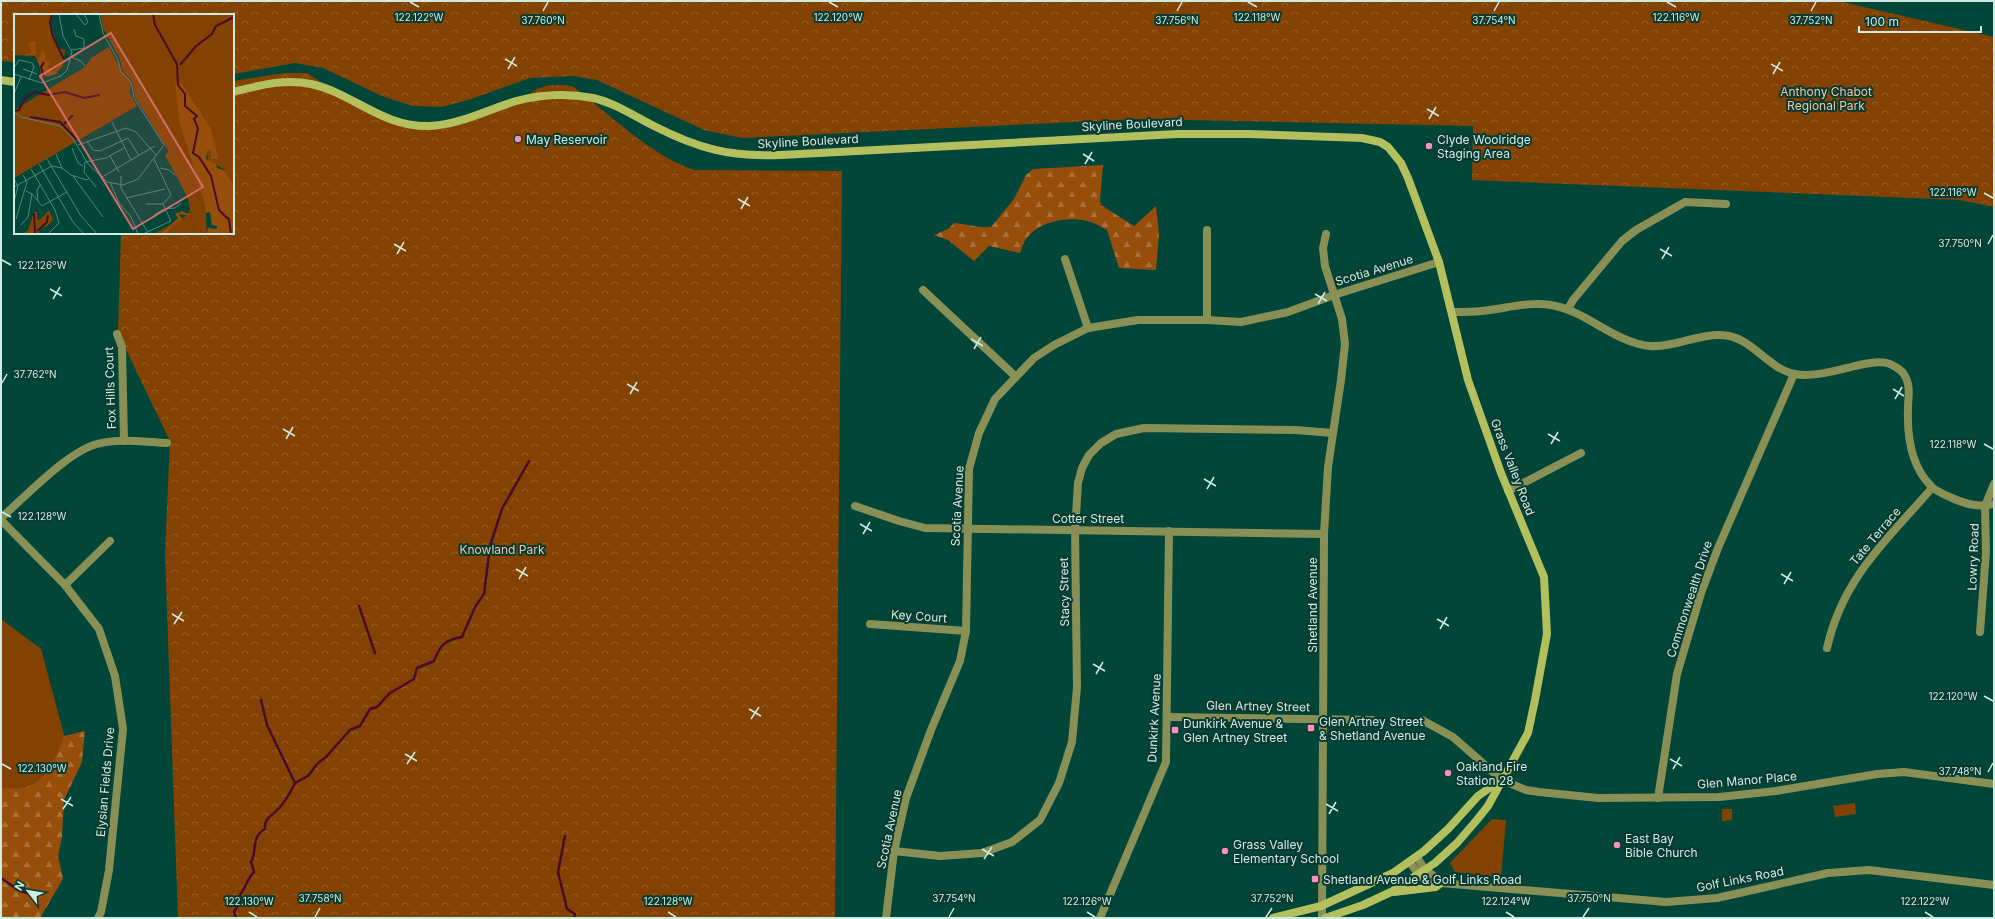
<svg xmlns="http://www.w3.org/2000/svg" width="1995" height="919" font-family="Inter,sans-serif">
<style>
.grass{fill:#844202}
.forest{fill:url(#forest-firs)}
.park{fill:url(#park-crowns)}
.lines{fill:none;stroke-linecap:round;stroke-linejoin:round}
.stream{stroke:#490b2b;stroke-width:2.5}
.minor{stroke:#889055;stroke-width:8}
.secondary{stroke:#b4bf5e;stroke-width:8}
.ticks{fill:none;stroke:#cfece3;stroke-width:1.5}
.poi-dot{fill:#fe8ebd;stroke:#0a392f;stroke-width:1.5}
.labels{text-anchor:middle;dominant-baseline:central;stroke-width:4;stroke-linejoin:round;paint-order:stroke}
.park-label{font-size:12px;fill:#f0c6ab;stroke:#0a392f}
.street-label{font-size:12px;fill:#cfece3;stroke:#0a392f}
.poi-label{font-size:12px;fill:#cfece3;stroke:#0a392f;text-anchor:start}
.inset-river{fill:none;stroke:#490b2b;stroke-width:2}
.inset-road{fill:none;stroke:#53887d;stroke-width:1}
.view{fill:#d46d69;fill-opacity:0.15;stroke:#d46d69;stroke-width:2}
.inset-edge{fill:none;stroke:#cfece3;stroke-width:2}
.ticks-label{font-size:10px;text-anchor:middle;fill:#cfece3;stroke:#0a392f;stroke-width:4;stroke-linejoin:round;paint-order:stroke}
</style>
<defs>
<pattern id="forest-firs" width="22" height="20" patternUnits="userSpaceOnUse"><rect width="22" height="20" fill="#974e0a"/><path d="M5 1l3.5 6h-7zM16 11l3.5 6h-7z" fill="#a97039"/></pattern>
<pattern id="park-crowns" width="20" height="18" patternUnits="userSpaceOnUse"><rect width="20" height="18" fill="#844202"/><path d="M2 6a3 3 0 1 1 6 0M12 15a3 3 0 1 1 6 0" fill="none" stroke="#945d27"/></pattern>
</defs>
<rect width="100%" height="100%" fill="#014639"/>
<!-- grass -->
<g class="grass">
<polygon points="1,619 41,649 69,753 45,793 1,802"/>
<polygon points="1855,803 1856,814 1835,817 1833,806"/>
<polygon points="1722,809 1732,809 1732,820 1722,821"/>
<polygon points="1492,819 1506,820 1501,877 1455,872 1450,863"/>
</g>
<!-- forest -->
<g class="forest">
<path d="M1103 165 1100 200 1101 205 1134 226 1156 206 1159 234 1156 270 1119 268 1107 230C1101 227 1094 222 1087 221 1067 216 1039 221 1026 239 1023 243 1022 249 1020 253L989 246 974 261 948 240 934 235 948 229 954 223C968 224 976 228 991 227L1014 199 1026 175 1033 169Z"/>
<path d="M85 731 82 762 64 800 62 837 58 856 63 879 40 918H1V787C40 796 53 767 64 736Z"/>
</g>
<!-- park -->
<g class="park">
<polygon points="1,1 1838,1 1994,37 1994,207 1960,200 1472,180 1473,126 1136,119 742,138 704,130 597,80 573,76 530,78 471,99 442,107 412,106 382,96 323,68 295,63 233,74 233,15 15,15 15,62 1,61"/>
<path d="M285 73H307L356 105 412 122H453L521 99 537 89 549 85H567L574 87C609 114 654 158 695 170L842 171 835 918H178L165 554 170 441 118 333 121 233H233V81Z"/>
</g>
<g class="lines">
<!-- stream -->
<g class="stream">
<polyline points="359,606 375,653"/>
<polyline points="261,700 267,725 295,783"/>
<path d="M295 783 308 776 317 764 326 757 350 730 360 726 370 709 377 707 390 693 414 679 417 668 434 661C440 645 445 640 462 637L475 607 484 594 490 546 502 509 529 461"/>
<polyline points="565,836 558,872 567,909 575,914 574,918"/>
<polyline points="1,878 18,890 27,893"/>
<path d="M236 918 234 912 240 902V895C246 887 247 879 254 872L251 862C258 850 250 838 265 829 264 818 272 816 278 809 283 805 293 788 295 783"/>
</g>
<!-- minor -->
<g class="minor">
<polyline points="1065,259 1088,328"/>
<polyline points="923,290 1015,376"/>
<polyline points="1568,309 1573,300 1622,241 1636,230 1685,202 1726,204"/>
<path d="M1452 312C1462 312 1472 312 1482 311 1504 309 1529 301 1551 305 1587 311 1613 342 1650 346 1676 348 1702 331 1729 336 1754 341 1769 369 1795 374 1824 380 1869 356 1890 364 1896 367 1902 370 1905 376 1911 386 1908 399 1908 409 1907 436 1911 467 1932 487 1937 492 1946 495 1952 498 1965 504 1980 508 1994 504"/>
<polyline points="1207,320 1207,230"/>
<polyline points="117,334 122,347 124,441"/>
<polyline points="1508,491 1581,453"/>
<polyline points="855,506 899,521 925,528 1324,534"/>
<path d="M1 518C25 497 67 452 97 444 120 438 144 442 167 443"/>
<polyline points="1,520 65,585 99,629 115,676 123,729 109,870 101,912 98,918"/>
<polyline points="65,585 110,541"/>
<polyline points="870,624 966,631"/>
<polyline points="1980,632 1986,552 1985,506 1994,484"/>
<path d="M1827 648C1843 577 1887 540 1932 488"/>
<polyline points="1168,717 1372,720"/>
<polyline points="1422,720 1453,737 1502,780 1526,790 1539,792 1598,798 1719,797 1776,791 1877,774 1904,772 1994,784"/>
<polyline points="1658,798 1677,674 1701,593 1718,548 1794,374"/>
<polyline points="894,851 940,856 982,853 1012,842 1040,820 1059,783 1072,742 1077,687 1075,530 1078,483 1082,468 1089,455 1101,443 1116,434 1144,428 1295,430 1333,433"/>
<polyline points="1417,857 1425,870 1439,879 1441,883"/>
<path d="M1410 862C1417 873 1426 887 1441 883L1666 902 1717 898 1828 873 1869 870 1994 885"/>
<polyline points="886,918 894,851 906,798 931,730 960,661 966,631 969,469 979,433 995,399 1034,358 1054,345 1088,328 1138,320 1207,320 1241,322 1288,312 1334,295 1439,262"/>
<polyline points="1100,918 1166,762 1169,531"/>
<polyline points="1322,918 1324,534 1328,467 1341,380 1345,344 1342,319 1325,266 1323,248 1326,234"/>
</g>
<!-- secondary -->
<g class="secondary">
<polyline points="1,80 15,82"/>
<path d="M233 92C258 86 284 78 311 84 353 93 381 127 429 126 459 125 487 110 516 101 542 94 567 93 593 98 615 103 634 116 654 126 699 149 730 157 781 155L1177 134H1248L1362 138 1380 142 1388 147 1401 163 1408 178 1439 262 1468 380 1501 473 1544 577 1547 634 1535 700 1528 733 1488 806 1476 821 1457 843 1435 863 1391 892 1363 905 1325 918"/>
<polyline points="1394,892 1436,887 1441,883"/>
<polyline points="1273,918 1321,906 1393,873 1424,851 1448,829 1478,796 1501,780"/>
</g>
</g>
<!-- ticks -->
<path class="ticks" d="M410 2 419 7M829 2 838 7M1248 2 1257 7M1667 2 1676 7M543 11 548 2M1177 11 1182 2M1494 11 1499 2M1811 11 1816 2M505 59 517 66M1771 64 1783 71M508 69 515 57M1773 74 1780 62M1427 109 1439 116M1429 119 1436 107M1083 154 1094 161M1085 164 1092 152M1984 193 1993 198M738 199 750 206M741 209 748 197M394 244 406 251M1988 244 1993 235M1660 249 1672 256M397 254 404 242M1662 259 1669 247M2 260 11 265M50 289 62 296M1315 294 1327 301M53 299 60 287M1318 304 1325 292M971 339 983 346M974 349 981 337M2 383 7 374M627 384 639 391M1893 389 1904 396M630 394 637 382M1895 399 1902 387M283 429 295 436M1548 434 1560 441M286 439 293 427M1551 444 1558 432M1984 444 1993 449M1204 479 1216 486M1207 489 1214 477M2 512 11 517M860 524 872 531M863 534 870 522M516 569 528 576M1781 574 1793 581M519 579 526 567M1784 584 1791 572M172 614 184 621M1437 619 1449 626M174 624 182 612M1440 629 1447 617M1093 664 1105 671M1096 674 1103 662M1984 696 1993 701M749 709 761 716M751 719 759 707M405 754 417 761M1670 759 1682 766M2 764 11 769M407 764 415 752M1673 769 1680 757M1988 772 1993 763M61 799 73 806M1326 804 1338 811M63 809 71 797M1329 814 1336 802M982 849 994 856M984 859 992 847M249 912 257 917M668 912 676 917M1087 912 1095 917M1506 912 1514 917M1925 912 1933 917M315 917 320 908M949 917 954 908M1266 917 1272 908M1583 917 1589 908"/>
<!-- markers -->
<g class="poi-dot">
<circle cx="518" cy="139" r="4"/>
<circle cx="1429" cy="146" r="4"/>
<rect x="1307" y="724" width="8" height="8" rx="2"/>
<rect x="1171" y="726" width="8" height="8" rx="2"/>
<circle cx="1448" cy="773" r="4"/>
<circle cx="1617" cy="845" r="4"/>
<circle cx="1225" cy="851" r="4"/>
<rect x="1311" y="875" width="8" height="8" rx="2"/>
</g>
<g class="labels">
<!-- park labels -->
<g class="park-label">
<text x="1826" y="91">Anthony Chabot<tspan x="1826" dy="14">Regional Park</tspan></text>
<text x="502" y="549">Knowland Park</text>
</g>
<!-- street labels -->
<g class="street-label">
<text transform="translate(1132 124) rotate(-3)">Skyline Boulevard</text>
<text transform="translate(808 141) rotate(-3)">Skyline Boulevard</text>
<text transform="translate(1374 270) rotate(-17)">Scotia Avenue</text>
<text transform="translate(110 388) rotate(-92)">Fox Hills Court</text>
<text transform="translate(1513 467) rotate(69)">Grass Valley Road</text>
<text transform="translate(957 506) rotate(-87)">Scotia Avenue</text>
<text x="1088" y="518">Cotter Street</text>
<text transform="translate(1875 536) rotate(-50)">Tate Terrace</text>
<text transform="translate(1973 557) rotate(-88)">Lowry Road</text>
<text transform="translate(1064 592) rotate(-91)">Stacy Street</text>
<text transform="translate(1689 599) rotate(-72)">Commonwealth Drive</text>
<text transform="translate(1312 605) rotate(-90)">Shetland Avenue</text>
<text transform="translate(919 616) rotate(4)">Key Court</text>
<text transform="translate(1258 706) rotate(1)">Glen Artney Street</text>
<text transform="translate(1154 718) rotate(-87)">Dunkirk Avenue</text>
<text transform="translate(1747 780) rotate(-5)">Glen Manor Place</text>
<text transform="translate(105 782) rotate(-85)">Elysian Fields Drive</text>
<text transform="translate(889 829) rotate(-78)">Scotia Avenue</text>
<text transform="translate(1740 879) rotate(-11)">Golf Links Road</text>
</g>
<!-- poi labels -->
<g class="poi-label">
<text x="526" y="139">May Reservoir</text>
<text x="1437" y="139">Clyde Woolridge<tspan x="1437" dy="14">Staging Area</tspan></text>
<text x="1319" y="721">Glen Artney Street<tspan x="1319" dy="14">&amp; Shetland Avenue</tspan></text>
<text x="1183" y="723">Dunkirk Avenue &amp;<tspan x="1183" dy="14">Glen Artney Street</tspan></text>
<text x="1456" y="766">Oakland Fire<tspan x="1456" dy="14">Station 28</tspan></text>
<text x="1625" y="838">East Bay<tspan x="1625" dy="14">Bible Church</tspan></text>
<text x="1233" y="844">Grass Valley<tspan x="1233" dy="14">Elementary School</tspan></text>
<text x="1323" y="879">Shetland Avenue &amp; Golf Links Road</text>
</g>
</g>
<!-- overview -->
<g transform="translate(14 14)">
<rect width="220" height="220" fill="#014639"/>
<path d="M0 0H39L37 11 44 34 51 36 49 52 42 59H38L24 49 21 42 0 41ZM196 136 197 145 208 146 216 158 194 147 193 137ZM35 196 39 206 32 213 27 212 25 218 27 220H9L14 216 20 198H23V205L26 206ZM177 199 180 220H140Z" fill="#844202"/>
<path d="M96 0H220L208 146 197 145 196 136 193 137 192 145 202 150 203 154 216 158 220 157V220H184L193 219 194 214 203 215V212L198 211 196 198 192 199 191 207 177 188ZM18 27H22L21 34 23 40 10 42 18 38 14 31ZM29 35 32 43 30 46 36 48 34 53 38 58 45 59 25 65 27 58 24 47ZM175 196 176 202 165 200 168 206 158 211 154 218 147 220 164 204 161 200 168 197 174 200Z" fill="#974e0a"/>
<path d="M86 0H220V183L219 171 205 147 197 115 167 69H161L166 110 191 190 193 220H180L174 184 151 141 155 138 121 83 118 67 108 56 106 45 89 14ZM95 33 107 56 117 67 116 79 123 92 0 164V96L71 53 77 44Z" fill="#844202"/>
<path class="inset-river" d="M38 0 36 9 39 23 50 45M139 0 141 11 163 50 164 71 171 80V92L183 102 180 105 184 114 179 139 185 143 197 162 205 196 214 205M166 51 182 32 198 20 202 12 220 3M30 63 27 53 30 48M0 95 1 97 5 96 11 84 21 78 34 81 51 78 70 84 86 81M16 103 46 108 63 126M50 110 59 101M20 199 21 220M211 202 215 205 217 220M23 217 33 208 34 201"/>
<path class="inset-road" d="M62 0 71 11 74 8 70 0M57 36 70 34V25L62 22 60 15M57 43 67 47 71 52M0 54 5 46 18 49 20 53 15 66M9 55 23 60M0 60 28 69 47 62 53 56 58 38 49 22 45 0M0 80 7 63M0 98 7 103 46 112 58 123 74 150 93 168 109 171 124 165 150 131 120 84 117 68 107 58 104 46 89 19 85 0M98 108 117 146M73 127 79 136 86 137 114 124 125 142M64 131 112 114 122 118 142 141M58 134 64 149 69 152M42 140 48 154M96 142 105 158M33 145 67 202 83 220M140 145 157 181 149 190M25 150 59 208 70 220M146 154 155 156 161 161M17 155 41 196 45 209 34 220M59 162 89 203M107 162V174L133 217M88 163 141 132M0 165 4 172 0 188M96 168 105 189 117 203 124 220M0 173 38 152 48 154 57 161 73 166 75 164M82 173 70 158 71 148 92 144 110 134M12 177 18 180 28 192M112 184 151 175M24 187 23 176 26 171M132 190H149M28 192 53 178M140 201 150 195 161 194 167 189M2 205 13 168 9 161M7 211 14 203 18 180M129 220 157 207 149 190"/>
<path class="view" d="M97 19 189 173 119 215 26 62Z"/>
<rect width="220" height="220" class="inset-edge"/>
</g>
<g class="ticks-label">
<text x="419" y="21">122.122°W</text>
<text x="838" y="21">122.120°W</text>
<text x="1257" y="21">122.118°W</text>
<text x="1676" y="21">122.116°W</text>
<text x="543" y="24">37.760°N</text>
<text x="1177" y="24">37.756°N</text>
<text x="1494" y="24">37.754°N</text>
<text x="1811" y="24">37.752°N</text>
<text x="1953" y="196">122.116°W</text>
<text x="1960" y="247">37.750°N</text>
<text x="42" y="269">122.126°W</text>
<text x="35" y="378">37.762°N</text>
<text x="1953" y="448">122.118°W</text>
<text x="42" y="520">122.128°W</text>
<text x="1953" y="700">122.120°W</text>
<text x="42" y="772">122.130°W</text>
<text x="1960" y="775">37.748°N</text>
<text x="320" y="902">37.758°N</text>
<text x="954" y="902">37.754°N</text>
<text x="1272" y="902">37.752°N</text>
<text x="1589" y="902">37.750°N</text>
<text x="249" y="905">122.130°W</text>
<text x="668" y="905">122.128°W</text>
<text x="1087" y="905">122.126°W</text>
<text x="1506" y="905">122.124°W</text>
<text x="1925" y="905">122.122°W</text>
</g>
<!-- border -->
<rect width="1995" height="919" fill="none" stroke="#cfece3" stroke-width="4"/>
<!-- north arrow -->
<g transform="translate(28 891) rotate(301)" stroke="#0a392f" stroke-width="3" paint-order="stroke">
<path d="M0-3L7 15L0 10L-7 15Z" fill="#cfece3"/>
<text y="-6" font-size="11" font-weight="bold" text-anchor="middle" fill="#cfece3">N</text>
</g>
<!-- scale -->
<path d="M1859 26v6h122v-6" fill="none" stroke="#cfece3" stroke-width="2"/>
<text x="1865" y="26" font-size="12" fill="#cfece3" stroke="#0a392f" stroke-width="3" paint-order="stroke">100 m</text>
</svg>
